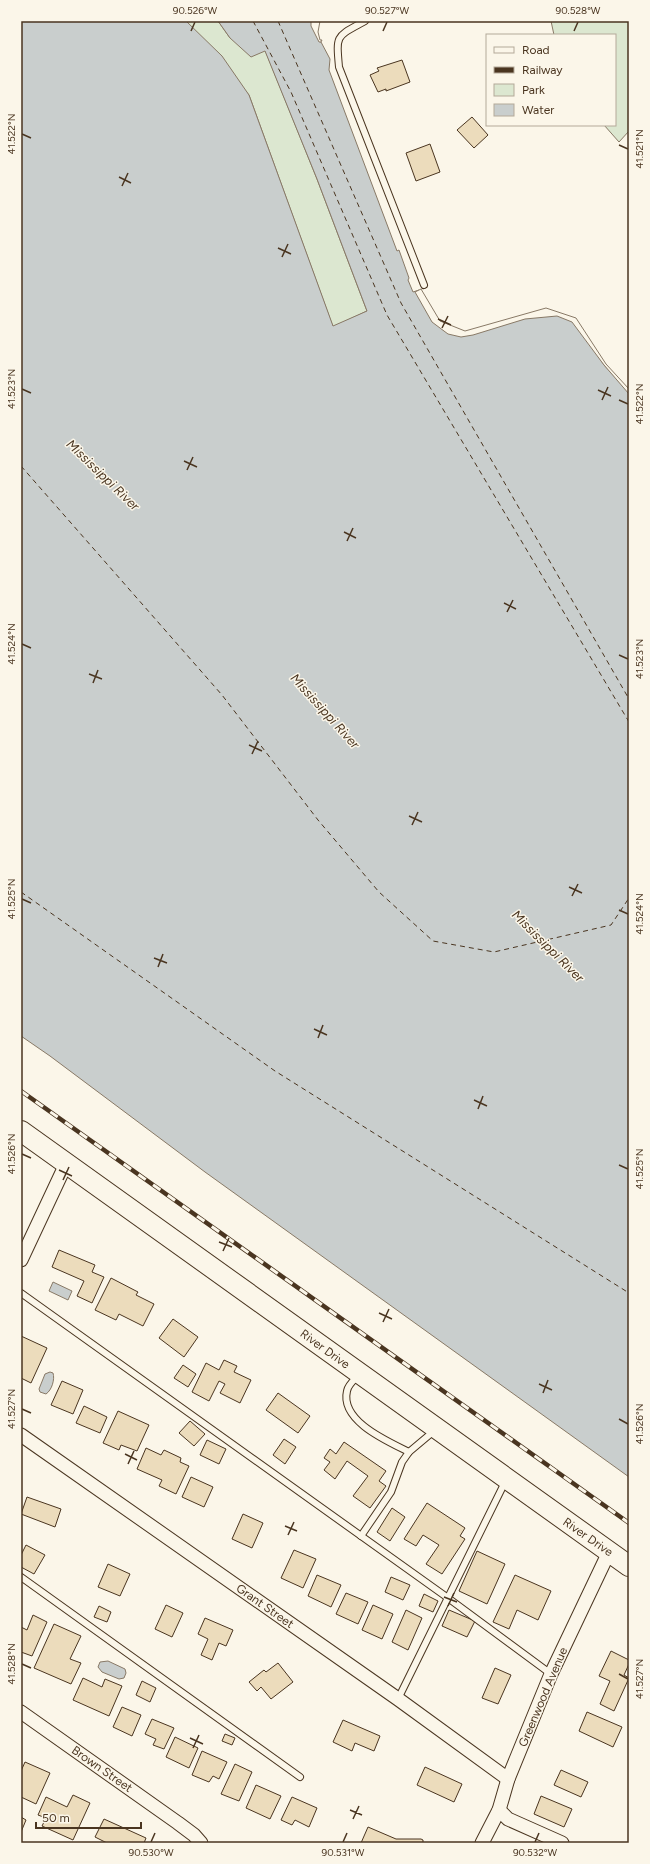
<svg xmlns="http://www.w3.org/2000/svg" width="650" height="1864" font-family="Figtree,sans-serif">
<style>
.green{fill:#dce7d0;stroke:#887966}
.water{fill:#c9cecd;stroke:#887966}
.pier{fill:#fbf6e9;stroke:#887966}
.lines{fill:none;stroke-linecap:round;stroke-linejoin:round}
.ferry{stroke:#4a3520;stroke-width:1;stroke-dasharray:5 4;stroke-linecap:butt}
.building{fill:#ecdcbc;stroke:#4a3520}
.service-casing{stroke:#4a3520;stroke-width:8}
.minor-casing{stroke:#4a3520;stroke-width:15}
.primary-casing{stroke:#4a3520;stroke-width:22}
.service{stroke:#fbf6e9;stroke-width:6}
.minor{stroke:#fbf6e9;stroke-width:13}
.primary{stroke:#fbf6e9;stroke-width:20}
.rail-casing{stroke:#4a3520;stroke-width:4.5}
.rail{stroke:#fbf6e9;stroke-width:3;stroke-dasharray:9;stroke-linecap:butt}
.ticks{fill:none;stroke:#4a3520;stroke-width:1.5}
.labels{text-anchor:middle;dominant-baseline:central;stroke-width:3;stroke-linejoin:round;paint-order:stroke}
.street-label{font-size:12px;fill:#4a3520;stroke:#fbf6e9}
.water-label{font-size:13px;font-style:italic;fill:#4a3520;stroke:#fbf6e9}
.neatline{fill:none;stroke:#4a3520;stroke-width:1.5}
.ticks-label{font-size:10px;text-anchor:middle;fill:#4a3520}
</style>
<rect width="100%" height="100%" fill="#fbf6e9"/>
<!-- green -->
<g class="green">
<polygon points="186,21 218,21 230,38 265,50 317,179 367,311 333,327 249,95"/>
<polygon points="551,21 629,21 629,131 619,142 604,125 615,125 615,35 554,35"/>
</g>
<!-- water -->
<g class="water">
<polygon points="21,21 186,21 222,56 249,95 333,326 367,311 317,179 265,51 251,57 230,38 218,21 318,21 316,32 319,41 321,42 330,59 329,70 397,251 399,250 409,278 408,280 413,292 419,290 439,323 465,333 546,310 575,320 604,365 629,392 629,1477 205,1172 50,1056 21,1036"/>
<polygon points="53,1282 72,1291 68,1300 49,1291"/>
<path d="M50 1372 53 1373C55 1379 52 1390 46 1394L40 1392 39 1389 45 1374Z"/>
<polygon points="108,1661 125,1669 126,1673 124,1678 119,1679 102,1672 98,1667 100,1662"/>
</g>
<!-- pier -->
<g class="pier">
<polygon points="311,21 320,21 318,32 320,40 322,40 321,42 319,42 311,26"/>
<polygon points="421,289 440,321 465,331 546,308 576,318 606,364 629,389 629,394 604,365 572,322 557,316 525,319 473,335 461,337 448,334 432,322 415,292"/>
</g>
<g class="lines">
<!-- ferry -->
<g class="ferry">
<polyline points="253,21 291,92 387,315 629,722"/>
<polyline points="278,21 401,303 629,699"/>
<polyline points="21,466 222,695 318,820 379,892 433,941 494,952 611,925 629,898"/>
<polyline points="21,892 275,1071 629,1293"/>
</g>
</g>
<!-- building -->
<g class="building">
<polygon points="402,60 410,82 386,91 386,89 378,92 370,75 379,71 377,68"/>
<polygon points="472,117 488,135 474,148 457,130"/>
<polygon points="430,144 440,172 416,181 406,153"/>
<polygon points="59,1250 95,1265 92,1272 104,1277 92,1303 77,1296 84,1281 52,1267"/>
<polygon points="111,1278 138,1292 136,1295 154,1304 143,1326 119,1314 116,1320 95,1310"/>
<polygon points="173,1319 198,1337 184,1357 159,1338"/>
<polygon points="21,1336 47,1348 31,1383 21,1378"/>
<polygon points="224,1360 237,1366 234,1372 251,1380 240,1403 220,1393 225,1384 219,1381 209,1401 192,1392 206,1363 219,1370"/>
<polygon points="183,1365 196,1374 188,1387 174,1378"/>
<polygon points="62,1381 83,1390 73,1414 51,1405"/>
<polygon points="278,1393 310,1416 298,1433 266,1410"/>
<polygon points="84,1406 107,1417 100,1433 76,1423"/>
<polygon points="118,1411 149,1425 137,1451 121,1445 119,1450 103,1443"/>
<polygon points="190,1421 205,1434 194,1446 179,1433"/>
<polygon points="284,1439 296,1447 285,1464 273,1455"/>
<polygon points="207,1440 226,1449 219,1464 200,1455"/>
<polygon points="344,1442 386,1471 379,1481 386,1486 370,1508 353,1496 368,1476 347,1461 335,1479 324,1470 330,1462 324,1458 330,1449 336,1454"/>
<polygon points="146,1448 161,1455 164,1450 181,1458 180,1462 189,1466 176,1494 159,1486 162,1480 137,1469"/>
<polygon points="191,1477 213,1487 204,1507 182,1497"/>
<polygon points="27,1497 61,1509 55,1527 21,1514"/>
<polygon points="427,1503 465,1528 460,1536 465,1539 442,1574 426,1564 439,1545 423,1535 416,1546 404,1539"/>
<polygon points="392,1508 405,1517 390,1541 377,1532"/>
<polygon points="243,1514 263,1523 252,1548 232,1539"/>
<polygon points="26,1545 45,1555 34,1574 21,1567 21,1555"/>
<polygon points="294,1550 316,1559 303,1588 281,1578"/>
<polygon points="477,1551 505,1564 487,1604 459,1591"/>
<polygon points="108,1564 130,1574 120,1596 98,1587"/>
<polygon points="317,1575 341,1585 331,1607 308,1596"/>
<polygon points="515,1575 551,1591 538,1620 517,1610 509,1629 493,1622"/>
<polygon points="391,1577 410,1585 403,1600 385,1592"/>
<polygon points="346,1593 368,1602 358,1624 336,1614"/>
<polygon points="424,1594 438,1601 433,1612 419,1606"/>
<polygon points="166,1605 183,1613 172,1637 155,1629"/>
<polygon points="373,1605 393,1614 382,1639 362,1630"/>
<polygon points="99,1606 111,1612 107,1622 94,1617"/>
<polygon points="406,1610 422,1618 408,1650 392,1642"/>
<polygon points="449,1610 475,1621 467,1637 442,1626"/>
<polygon points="33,1615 47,1622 32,1656 21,1652 21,1627 27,1630"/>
<polygon points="205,1618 233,1630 226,1646 219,1643 212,1660 201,1655 208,1639 198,1634"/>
<polygon points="54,1624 81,1636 70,1659 81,1663 71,1684 34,1668"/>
<polygon points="611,1651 629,1660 629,1664 624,1675 629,1678 614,1711 600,1704 610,1681 599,1676"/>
<polygon points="278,1663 293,1682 271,1699 261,1687 257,1691 249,1682 264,1670 266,1672"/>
<polygon points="495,1668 511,1675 498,1704 482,1698"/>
<polygon points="83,1678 102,1687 105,1679 122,1686 109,1716 73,1700"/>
<polygon points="142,1681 156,1688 150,1702 136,1695"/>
<polygon points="122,1707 141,1715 132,1736 113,1727"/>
<polygon points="587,1712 622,1727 613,1747 579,1731"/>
<polygon points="152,1719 174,1728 164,1749 153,1745 156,1739 145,1734"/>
<polygon points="343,1720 380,1736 374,1751 355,1743 352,1751 333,1742"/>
<polygon points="225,1734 235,1738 232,1745 222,1741"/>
<polygon points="175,1737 198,1748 189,1768 166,1757"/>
<polygon points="202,1751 227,1762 219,1779 213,1776 209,1782 192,1775"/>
<polygon points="25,1762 50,1773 36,1804 21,1797 21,1771"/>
<polygon points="235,1764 252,1772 239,1801 221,1794"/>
<polygon points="425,1767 462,1784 454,1802 417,1785"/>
<polygon points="561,1770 588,1782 581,1797 554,1785"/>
<polygon points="256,1785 281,1796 270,1819 246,1808"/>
<polygon points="73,1795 90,1803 73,1840 42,1826 46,1818 38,1815 46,1797 67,1807"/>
<polygon points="541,1796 572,1809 564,1827 534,1814"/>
<polygon points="292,1797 317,1808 309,1827 295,1820 292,1825 281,1820"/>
<polygon points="21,1817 26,1820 21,1832"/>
<polygon points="104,1819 146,1838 144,1843 107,1843 95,1837"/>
<polygon points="368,1827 396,1839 421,1839 423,1840 423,1843 361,1843"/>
</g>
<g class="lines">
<defs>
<g id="service">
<path d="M365 21C336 37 336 34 339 67L424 285"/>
<polyline points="21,1293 448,1598 551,1674"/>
<path d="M358 1376C354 1380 348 1385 347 1391 340 1421 387 1441 409 1452"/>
<polyline points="361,1536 391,1492 402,1462 409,1452 434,1431"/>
<polyline points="21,1577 300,1777"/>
<polyline points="398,1699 506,1480"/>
</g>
<g id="minor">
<polyline points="21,1260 66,1164"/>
<polyline points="21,1435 398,1699 508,1779"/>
<polyline points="21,1712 178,1823 194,1835 201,1843"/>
<polyline points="499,1810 508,1819 562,1843"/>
<polyline points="482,1843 499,1810 508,1779 551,1674 609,1552"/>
</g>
<polyline id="primary" points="21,1131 629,1566"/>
</defs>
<!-- service casing -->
<use href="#service" class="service-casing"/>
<!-- minor casing -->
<use href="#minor" class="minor-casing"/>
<!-- primary casing -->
<use href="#primary" class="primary-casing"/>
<!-- service -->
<use href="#service" class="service"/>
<!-- minor -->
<use href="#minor" class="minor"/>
<!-- primary -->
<use href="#primary" class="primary"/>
<defs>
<polyline id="rail" points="21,1091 629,1523"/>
</defs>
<!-- rail casing -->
<use href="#rail" class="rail-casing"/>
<!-- rail -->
<use href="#rail" class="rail"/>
</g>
<!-- ticks -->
<path class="ticks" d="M191 31 195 22M383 31 387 22M574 31 578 22M22 134 31 138M619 145 628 149M119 177 131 183M122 186 128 173M278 248 291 254M282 257 288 244M438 319 451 325M442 328 448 316M22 389 31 393M598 390 611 396M602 400 608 387M619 400 628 404M184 461 197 467M187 470 193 457M344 532 356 538M347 541 353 528M504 603 516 609M507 612 513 600M22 644 31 648M619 655 628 659M89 674 102 679M93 683 98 670M249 745 262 751M252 754 258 741M409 816 422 822M412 825 418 812M569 887 582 893M572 896 578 884M22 899 31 903M619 910 628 914M154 958 167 963M158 967 163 954M314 1029 327 1035M318 1038 323 1025M474 1100 487 1106M478 1109 483 1096M22 1154 31 1158M619 1165 628 1169M59 1170 72 1176M63 1180 69 1167M219 1242 232 1247M223 1251 229 1238M379 1313 392 1319M383 1322 389 1309M539 1384 552 1390M543 1393 548 1380M22 1409 31 1413M619 1419 628 1424M125 1454 137 1460M128 1464 134 1451M285 1526 297 1531M288 1535 294 1522M444 1597 457 1602M448 1606 454 1593M22 1664 31 1668M619 1674 628 1679M190 1738 203 1744M193 1748 199 1735M350 1810 362 1815M353 1819 359 1806M151 1842 155 1833M343 1842 347 1833M535 1842 539 1833"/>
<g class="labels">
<!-- street labels -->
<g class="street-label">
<text transform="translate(325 1349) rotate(36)">River Drive</text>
<text transform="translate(588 1537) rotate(35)">River Drive</text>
<text transform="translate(265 1606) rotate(35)">Grant Street</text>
<text transform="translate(543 1697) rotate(-67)">Greenwood Avenue</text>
<text transform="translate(102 1769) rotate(35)">Brown Street</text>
</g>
<!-- water labels -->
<g class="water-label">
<text transform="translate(103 475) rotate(44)">Mississippi River</text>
<text transform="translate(325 711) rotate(48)">Mississippi River</text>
<text transform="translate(548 946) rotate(45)">Mississippi River</text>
</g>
</g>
<!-- border -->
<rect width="650" height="1864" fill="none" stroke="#fbf6e9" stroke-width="44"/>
<!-- legend -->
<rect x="486" y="34" width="130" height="92" fill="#fbf6e9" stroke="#b4a999"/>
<rect x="494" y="47" width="20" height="6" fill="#fbf6e9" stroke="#b4a999"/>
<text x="522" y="54" font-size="12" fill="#4a3520">Road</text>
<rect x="494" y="67" width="20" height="6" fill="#4a3520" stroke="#b4a999"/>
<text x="522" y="74" font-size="12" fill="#4a3520">Railway</text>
<rect x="494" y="84" width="20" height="12" fill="#dce7d0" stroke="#b4a999"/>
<text x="522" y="94" font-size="12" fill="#4a3520">Park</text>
<rect x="494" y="104" width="20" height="12" fill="#c9cecd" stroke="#b4a999"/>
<text x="522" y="114" font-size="12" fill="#4a3520">Water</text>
<!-- scale -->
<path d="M36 1822v6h105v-6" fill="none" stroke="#4a3520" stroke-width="2"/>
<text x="42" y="1822" font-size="12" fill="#4a3520" stroke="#fbf6e9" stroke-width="3" paint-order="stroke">50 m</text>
<rect x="22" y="22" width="606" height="1820" class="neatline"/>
<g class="ticks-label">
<text x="195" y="14">90.526°W</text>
<text x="387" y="14">90.527°W</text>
<text x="578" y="14">90.528°W</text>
<text transform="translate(11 134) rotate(-90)" y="4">41.522°N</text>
<text transform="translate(639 149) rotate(-90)" y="4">41.521°N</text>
<text transform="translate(11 389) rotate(-90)" y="4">41.523°N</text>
<text transform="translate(639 404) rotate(-90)" y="4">41.522°N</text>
<text transform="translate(11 644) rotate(-90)" y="4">41.524°N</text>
<text transform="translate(639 659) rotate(-90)" y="4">41.523°N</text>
<text transform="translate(11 899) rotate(-90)" y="4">41.525°N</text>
<text transform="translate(639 914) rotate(-90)" y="4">41.524°N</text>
<text transform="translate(11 1154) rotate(-90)" y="4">41.526°N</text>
<text transform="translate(639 1169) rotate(-90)" y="4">41.525°N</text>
<text transform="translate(11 1409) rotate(-90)" y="4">41.527°N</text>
<text transform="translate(639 1424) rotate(-90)" y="4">41.526°N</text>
<text transform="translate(11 1664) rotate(-90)" y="4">41.528°N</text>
<text transform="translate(639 1679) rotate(-90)" y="4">41.527°N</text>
<text x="151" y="1856">90.530°W</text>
<text x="343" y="1856">90.531°W</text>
<text x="535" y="1856">90.532°W</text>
</g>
</svg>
